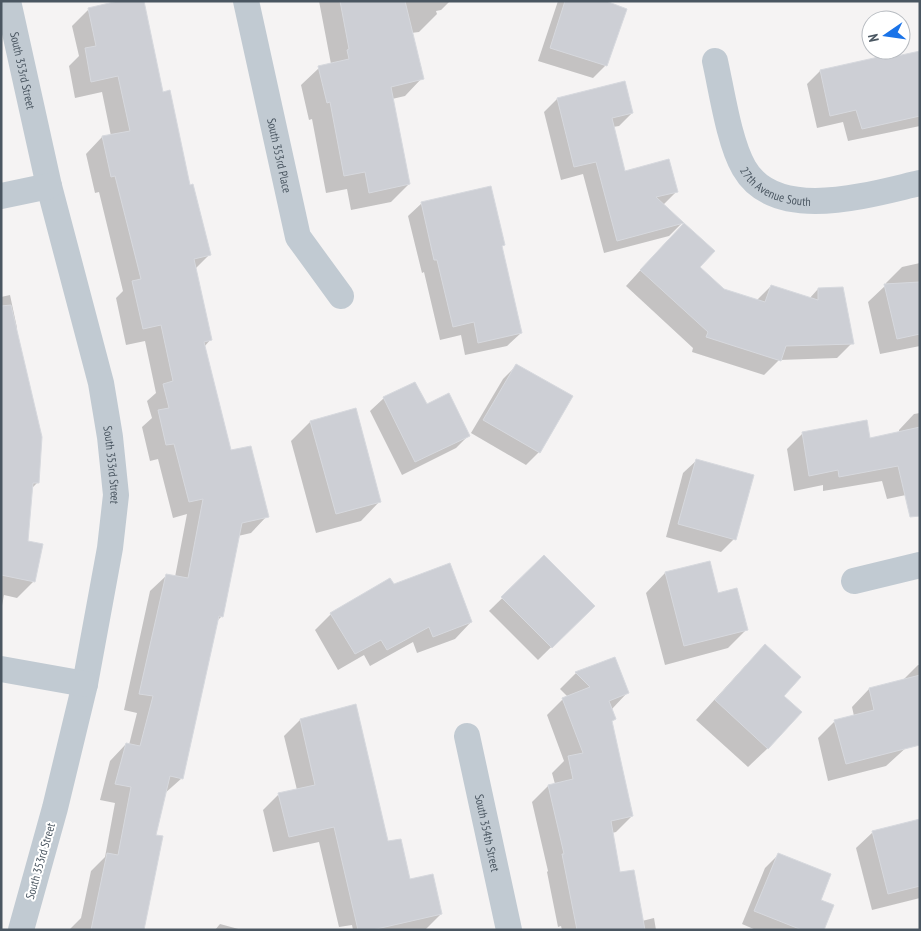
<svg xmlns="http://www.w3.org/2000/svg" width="921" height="931" font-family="'PT Sans Narrow',sans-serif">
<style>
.shadow{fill:#0003}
.building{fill:#cdcfd5;stroke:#d7d9de}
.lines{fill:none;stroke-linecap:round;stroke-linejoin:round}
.street{stroke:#c1cad2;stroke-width:26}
.labels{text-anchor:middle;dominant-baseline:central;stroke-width:4;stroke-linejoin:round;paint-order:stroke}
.street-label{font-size:12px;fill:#4a5661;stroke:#fff}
</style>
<rect width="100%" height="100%" fill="#f5f3f3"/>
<!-- shadow -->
<g class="shadow">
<polygon points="319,1 450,1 441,10 436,11 437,14 419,32 411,33 422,78 405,96 392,99 409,184 391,202 351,210 347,189 326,193 312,119 309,120 301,85 319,68 331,64"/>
<polygon points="558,1 602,1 606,65 593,78 538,61"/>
<polygon points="89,9 162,94 209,255 195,269 211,339 204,347 230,452 267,516 251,533 238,536 222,616 217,621 182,778 164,794 154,836 143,930 69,930 81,918 91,871 105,857 115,803 100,800 110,761 126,744 129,745 137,713 124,710 150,591 167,575 175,577 187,514 173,518 158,459 150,461 142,427 152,418 147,401 156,393 145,341 126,345 116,298 123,291 99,192 95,193 86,154 102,137 111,136 102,92 75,98 69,66 79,56 72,26"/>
<polygon points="920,52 920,126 848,141 843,122 817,128 807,84 820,71"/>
<polygon points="557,99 632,113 619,126 613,127 624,172 677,191 663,205 682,223 669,236 604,253 583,174 561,180 544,112"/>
<polygon points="422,203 501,247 521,333 507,346 465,355 461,335 440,340 424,272 422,273 408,216"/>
<polygon points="668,240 724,290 756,301 771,286 809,299 818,289 852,343 837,358 779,360 764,375 692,352 693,348 626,286"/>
<polygon points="920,263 920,346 880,354 868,302 886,285 886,283 902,267"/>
<polygon points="10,295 17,328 16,330 37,483 31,489 27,542 34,581 17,598 4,595 1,611 1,297"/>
<polygon points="516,366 539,452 526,465 471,433 503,379"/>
<polygon points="415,384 426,405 469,435 456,448 402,475 370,411 384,398"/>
<polygon points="920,413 920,492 887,499 882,481 823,491 823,485 794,491 787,449 802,434 866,421 869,439 899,433 899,430 914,414"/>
<polygon points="310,422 380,501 361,521 316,533 291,441"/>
<polygon points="697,460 734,539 721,552 666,537 683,473"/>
<polygon points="544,557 593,606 538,660 489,611"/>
<polygon points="709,562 717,595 747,629 728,648 665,665 646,593 665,573"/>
<polygon points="393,586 471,622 455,639 417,653 413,642 370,666 364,655 338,670 315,630 331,614"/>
<polygon points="614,658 627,693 611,710 614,719 611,722 632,816 616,832 612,833 619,874 642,921 654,918 656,930 562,930 561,926 558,927 547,872 548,871 532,802 548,786 555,784 552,773 564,761 547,715 563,699 568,697 560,689 576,673"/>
<polygon points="746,665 782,696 768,748 748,767 696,720"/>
<polygon points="918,665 920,665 920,735 886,766 828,781 818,738 835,721 854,716 852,707 869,689 902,681"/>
<polygon points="300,720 387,843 409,880 441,914 425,930 353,930 352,925 339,927 319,842 273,852 263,810 279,794 297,790 284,736"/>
<polygon points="920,820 920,898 872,910 856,848 873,832"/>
<polygon points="778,855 819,900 822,930 756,930 742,924 765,868"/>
<polygon points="220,924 242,930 215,930"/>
</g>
<!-- building -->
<g class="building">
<polygon points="118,1 144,1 163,92 170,90 190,185 193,184 211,255 194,259 212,340 204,342 231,450 251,446 269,517 242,523 223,617 219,616 183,779 170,776 156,835 163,836 144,930 91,930 107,853 118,855 131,787 115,784 126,743 140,746 153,696 139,694 166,574 188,578 203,499 189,502 174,444 166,445 158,410 169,408 163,384 173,381 161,325 143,329 132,281 141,279 115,176 111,177 102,136 130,131 118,76 91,82 85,48 96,46 88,8"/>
<polygon points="340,1 405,1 424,79 391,87 410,184 369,193 365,172 344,176 330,102 327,103 318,66 349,59 347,50 349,49"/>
<polygon points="565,1 606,1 627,9 607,66 550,48"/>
<polygon points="920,51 920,116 862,129 856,110 830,116 820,70 883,56 883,59"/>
<polygon points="625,81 633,113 612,118 625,171 669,159 678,192 656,197 684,223 617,241 596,162 574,167 557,98"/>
<polygon points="491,186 505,245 502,246 522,333 478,343 474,322 453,327 437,260 434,260 421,202"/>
<polygon points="684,223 715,251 700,267 724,289 765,302 771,285 818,300 818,288 843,287 854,344 786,346 781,361 706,337 708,332 640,270"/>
<polygon points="920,282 920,334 897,339 884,284"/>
<polygon points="11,305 42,437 39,483 33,483 28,541 43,544 35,582 1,575 1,306"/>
<polygon points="516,364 573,396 540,453 483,420"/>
<polygon points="415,382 427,404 449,393 470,436 415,462 383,397"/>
<polygon points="356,408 381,502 336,514 310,421"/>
<polygon points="867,420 870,438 920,427 920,516 910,517 898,466 839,477 838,470 809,476 802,432"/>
<polygon points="696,459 754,475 736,540 678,524"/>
<polygon points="544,555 595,606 552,648 501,597"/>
<polygon points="710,561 718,593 737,588 748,630 684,646 665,572"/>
<polygon points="450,563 472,622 433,637 429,627 387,650 381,640 355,654 330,613 390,578 394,584"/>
<polygon points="765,644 801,677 784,696 802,712 768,749 715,700"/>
<polygon points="615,657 629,693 609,701 616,719 612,721 633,816 611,821 620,872 634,870 645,930 577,930 562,854 564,854 548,785 573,779 568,756 583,753 562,698 590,687 575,672"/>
<polygon points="920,675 920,745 846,764 834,720 874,710 869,688"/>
<polygon points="356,704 388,841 401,839 410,879 433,874 442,914 372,930 358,930 334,827 289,837 278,793 315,785 300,719"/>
<polygon points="920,819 920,886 888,894 872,831"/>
<polygon points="778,853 831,874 821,900 834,905 824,930 802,930 754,911"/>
</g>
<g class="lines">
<!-- street -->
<g class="street">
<path id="s1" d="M8 1 49 186 101 383 110 437 116 495 110 548 85 684 55 808 21 930"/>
<path id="s2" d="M246 1 298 237 341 296"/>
<path id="s3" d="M715 61C722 92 729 142 744 168 776 224 871 194 920 183"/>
<polyline points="1,196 49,186"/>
<polyline points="854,581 920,565"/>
<polyline points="1,669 85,684"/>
<path id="s4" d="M467 736 509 930"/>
</g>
</g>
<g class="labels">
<!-- street labels -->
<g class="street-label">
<text stroke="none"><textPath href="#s1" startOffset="71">South 353rd Street</textPath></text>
<text stroke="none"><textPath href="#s2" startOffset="158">South 353rd Place</textPath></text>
<text stroke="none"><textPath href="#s3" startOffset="150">27th Avenue South</textPath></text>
<text stroke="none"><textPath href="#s1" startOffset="476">South 353rd Street</textPath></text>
<text stroke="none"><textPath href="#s4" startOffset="99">South 354th Street</textPath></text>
<text transform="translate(40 861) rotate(-74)">South 353rd Street</text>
</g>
</g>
<!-- border -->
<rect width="921" height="931" fill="none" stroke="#4a5661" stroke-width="5"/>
<!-- north arrow -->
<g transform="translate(886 35) rotate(257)"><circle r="24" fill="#ffffff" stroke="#b7bbc0"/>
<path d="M0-4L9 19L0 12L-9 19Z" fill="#1a73e8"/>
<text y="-8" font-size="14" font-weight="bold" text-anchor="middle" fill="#4a5661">N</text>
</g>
</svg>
